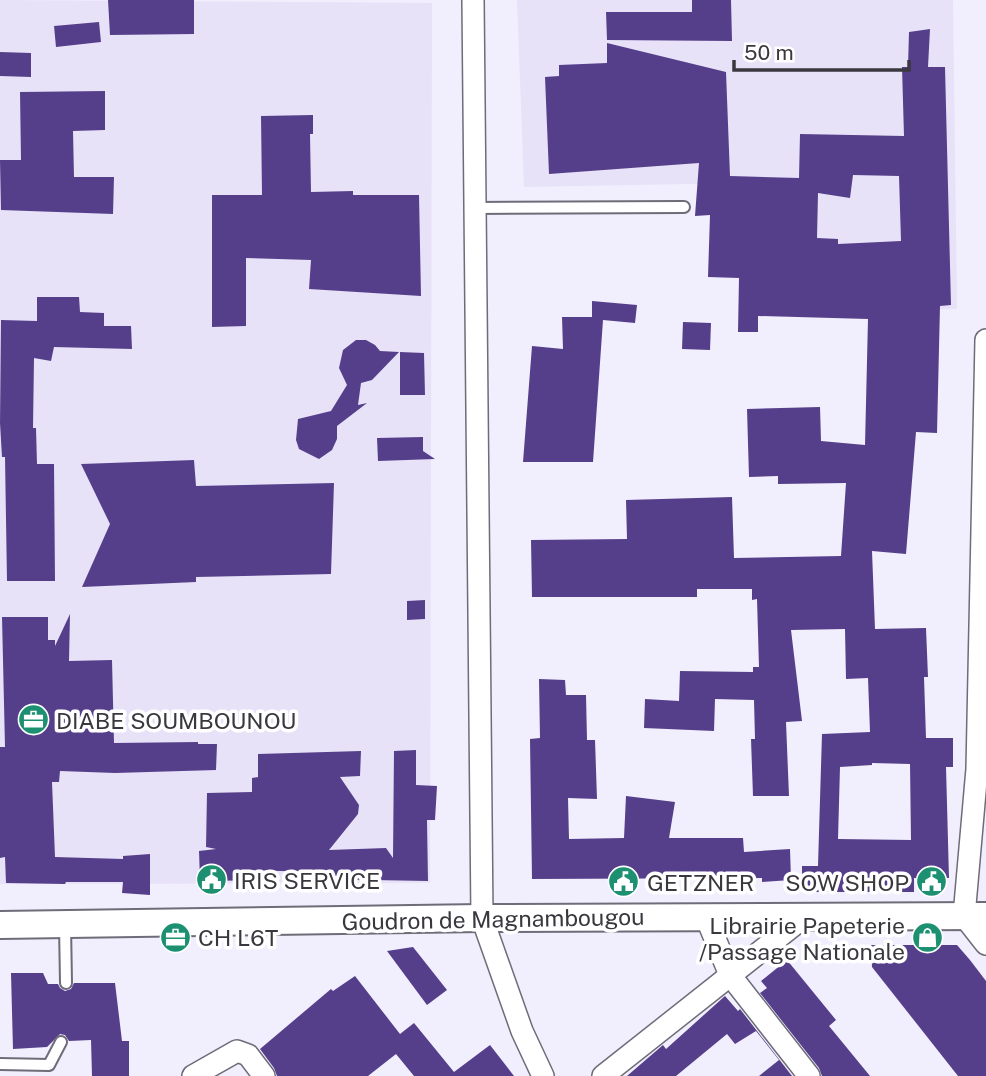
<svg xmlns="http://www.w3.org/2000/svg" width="986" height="1076" font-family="'Public Sans',sans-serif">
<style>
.built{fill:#e7e2f8}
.building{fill:#563f8a;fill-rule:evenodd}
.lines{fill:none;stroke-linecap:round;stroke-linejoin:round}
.service-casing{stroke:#6e6c78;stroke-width:14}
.minor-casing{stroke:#6e6c78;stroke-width:24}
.tertiary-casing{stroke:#6e6c78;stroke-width:30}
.service{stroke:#fff;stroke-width:10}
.minor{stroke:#fff;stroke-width:21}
.tertiary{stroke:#fff;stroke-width:26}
.labels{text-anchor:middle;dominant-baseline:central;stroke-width:7;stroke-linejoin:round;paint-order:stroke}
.poi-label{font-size:23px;fill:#3a383e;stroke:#fff;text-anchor:start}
.street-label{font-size:23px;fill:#3a383e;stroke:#fff}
</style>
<rect width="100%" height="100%" fill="#f1eefd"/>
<!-- built -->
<g class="built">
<polygon points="0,0 432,3 430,883 0,884"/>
<polygon points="517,0 953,0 957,309 739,310 740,183 524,187"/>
</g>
<!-- building -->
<g class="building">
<polygon points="108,0 194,0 194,34 110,35"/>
<polygon points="692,0 731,0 732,41 607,40 606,12 692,12"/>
<polygon points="99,22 101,42 56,47 54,26"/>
<path d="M930 29 928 67H945L951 305 940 306 937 433 916 432 906 554 872 551 875 629 926 628 928 677H924L926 738H953V767H946L949 878H914V892H802V866H818L822 734 870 732 868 678 846 679 845 629 791 630 802 721 786 722 789 796H753L751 739H755L754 700 715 699 714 731 644 728 645 699 679 701 680 671 753 672V667H759L757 599 752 600V589H697V597H532L531 540 627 539 626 500 732 497 734 558 841 556 846 483 778 484V476L749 477 747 409 820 407 821 441 865 445 868 319 758 316V332H738L739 278 708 277 710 215 695 216 699 163 549 174 545 77 559 76V65L607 63V43L726 72 730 176 799 178 800 134 904 136 902 67H908L909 32ZM853 175 899 176 901 241 838 244V239L817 238 818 193 850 198ZM872 763 910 764 911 840 838 839 840 767 872 765Z"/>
<polygon points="0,52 31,53 31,77 0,76"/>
<polygon points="105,91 105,130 73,131 74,177 114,177 113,214 1,210 0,160 21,160 20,92"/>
<polygon points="313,115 313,134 310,134 311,192 353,191 353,195 419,195 421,296 309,289 311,260 246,258 246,326 212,327 212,195 262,195 261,116"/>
<polygon points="37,297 79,297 80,312 104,313 104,326 131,326 132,349 54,347 51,361 34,358 33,428 36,428 37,464 54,464 55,581 7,581 5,457 2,457 0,423 1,320 37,321"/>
<polygon points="592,301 637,305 635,323 603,320 593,462 523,462 532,346 563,349 562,317 592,317"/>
<polygon points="683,322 711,323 710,350 682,349"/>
<polygon points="356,340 366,340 375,345 380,351 399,352 372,380 361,383 358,405 367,403 337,426 337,439 332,450 319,459 299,449 296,440 298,419 331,411 347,385 339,368 343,350"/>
<polygon points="400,352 424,353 425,395 400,395"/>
<polygon points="423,437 423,451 435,459 378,461 377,438"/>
<polygon points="194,460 196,486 334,483 331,574 196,577 196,582 82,587 110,524 81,464"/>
<polygon points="425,600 425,619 407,620 407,601"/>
<polygon points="70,614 69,661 112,660 114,743 198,742 198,744 217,744 216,770 115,773 60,771 59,782 52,782 55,857 123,859 123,856 150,854 150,895 122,893 123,882 66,882 65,884 6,883 5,857 0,858 0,747 5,747 2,617 48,617 48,640 55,640 55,646"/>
<polygon points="539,679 565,680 566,695 586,695 587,740 595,740 597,799 568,798 569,839 624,838 626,796 675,802 669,838 743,838 744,852 790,849 791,880 762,882 762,878 532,879 530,739 540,738"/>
<polygon points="416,750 416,785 437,786 435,820 427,820 428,881 317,879 317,872 247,870 249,881 200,880 199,851 216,849 206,847 207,793 252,792 252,778 258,777 258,754 361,751 360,776 340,777 359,805 358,814 329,850 386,848 393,858 394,751"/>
<polygon points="871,945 957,945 970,960 986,981 986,1076 958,1076 872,967"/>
<polygon points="413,947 447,990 427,1005 387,951"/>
<polygon points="787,960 836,1020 829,1026 870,1076 822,1076 819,1068 760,993 767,988 761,981"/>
<polygon points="11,973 43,973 48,984 58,984 60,988 65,991 71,989 74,983 115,983 122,1041 129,1041 129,1076 92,1076 91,1040 69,1041 65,1035 60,1034 47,1047 13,1049"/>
<polygon points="355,976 400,1034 414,1023 454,1072 490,1045 514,1076 414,1076 396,1054 368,1076 277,1076 274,1068 260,1049 331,989 333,991"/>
<polygon points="725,996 738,1011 740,1009 792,1076 759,1076 779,1060 756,1031 735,1044 727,1034 676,1076 627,1076 663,1045 666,1049"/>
</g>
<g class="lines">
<defs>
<g id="service">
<polyline points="475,208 684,207"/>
<polyline points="65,925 66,983"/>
<polyline points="0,1064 49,1065 61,1042"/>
</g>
<g id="minor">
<polyline points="473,0 482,918 522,1031 543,1076"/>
<polyline points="986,340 977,769 964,916 986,944"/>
<polyline points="706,917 730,975 809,1076"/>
<polyline points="193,1076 237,1051 248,1055 264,1076"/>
<polyline points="603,1076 804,917"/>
</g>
<polyline id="tertiary" points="0,925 482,918 986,916"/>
</defs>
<!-- service casing -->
<use href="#service" class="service-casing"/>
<!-- minor casing -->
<use href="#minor" class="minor-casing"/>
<!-- tertiary casing -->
<use href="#tertiary" class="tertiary-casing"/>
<!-- service -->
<use href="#service" class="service"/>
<!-- minor -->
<use href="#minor" class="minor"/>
<!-- tertiary -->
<use href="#tertiary" class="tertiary"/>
</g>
<!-- icons -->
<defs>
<symbol id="office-disc" viewBox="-11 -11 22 22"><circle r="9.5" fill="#1d9072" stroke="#fff"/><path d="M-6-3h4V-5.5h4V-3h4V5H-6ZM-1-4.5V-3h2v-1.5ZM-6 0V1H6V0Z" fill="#fff"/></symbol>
<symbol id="civic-disc" viewBox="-11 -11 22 22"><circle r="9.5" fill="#1d9072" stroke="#fff"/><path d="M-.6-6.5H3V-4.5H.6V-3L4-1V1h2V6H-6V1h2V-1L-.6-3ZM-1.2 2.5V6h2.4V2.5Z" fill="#fff"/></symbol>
<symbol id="shop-disc" viewBox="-11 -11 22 22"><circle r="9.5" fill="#1d9072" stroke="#fff"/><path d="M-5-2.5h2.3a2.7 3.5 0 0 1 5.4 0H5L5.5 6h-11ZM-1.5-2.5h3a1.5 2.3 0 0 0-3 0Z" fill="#fff"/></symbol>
</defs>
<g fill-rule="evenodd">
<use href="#office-disc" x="16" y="702" width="35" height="35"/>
<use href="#civic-disc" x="194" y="862" width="35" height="35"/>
<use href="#civic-disc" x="606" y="864" width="35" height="35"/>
<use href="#civic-disc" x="914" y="864" width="35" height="35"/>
<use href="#office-disc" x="158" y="920" width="35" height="35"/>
<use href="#shop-disc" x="910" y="920" width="35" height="35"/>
</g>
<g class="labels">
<!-- poi labels -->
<g class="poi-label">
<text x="56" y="720">DIABE SOUMBOUNOU</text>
<text x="234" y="880">IRIS SERVICE</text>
<text x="647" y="882">GETZNER</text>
<text x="909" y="882" text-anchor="end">SOW SHOP</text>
<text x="905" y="925" text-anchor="end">Librairie Papeterie<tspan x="905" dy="26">/Passage Nationale</tspan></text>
<text x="198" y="937">CH L6T</text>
</g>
<!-- street labels -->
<g class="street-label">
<text transform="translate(493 919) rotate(-1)">Goudron de Magnambougou</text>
</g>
</g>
<!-- scale -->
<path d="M734 60v10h175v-10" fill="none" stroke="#3a383e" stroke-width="3.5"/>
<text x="744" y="60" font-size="21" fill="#3a383e" stroke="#ffffff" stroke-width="5" paint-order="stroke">50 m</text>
</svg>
